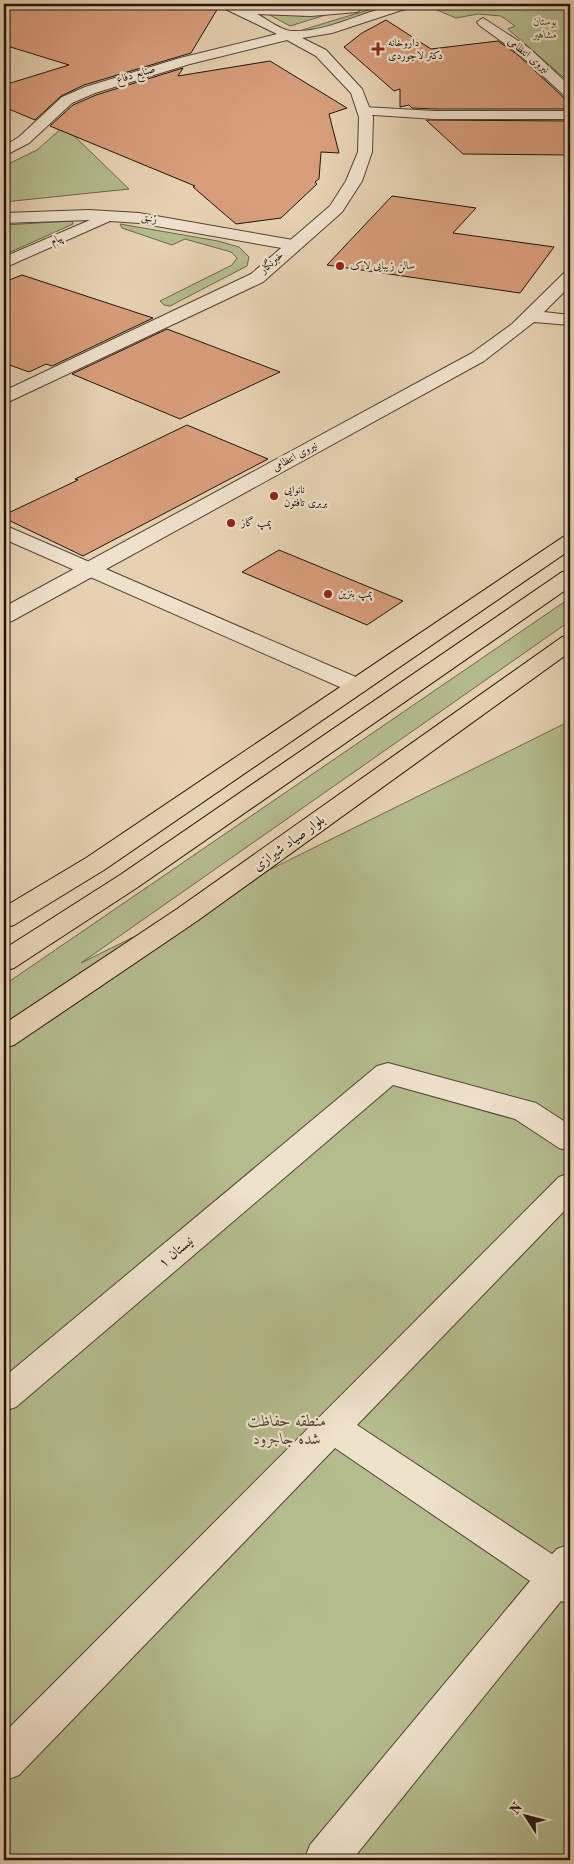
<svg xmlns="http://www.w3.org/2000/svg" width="574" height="1864" font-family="'Old Standard TT',Amiri,serif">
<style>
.green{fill:#b4bc8d;stroke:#6b684e}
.building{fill:#d89e7b;stroke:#22130e}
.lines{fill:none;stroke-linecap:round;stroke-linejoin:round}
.minor-casing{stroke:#534337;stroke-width:2}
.tertiary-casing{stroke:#534337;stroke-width:2}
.primary-casing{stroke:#22130e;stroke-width:2}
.minor{fill:#efe2cd;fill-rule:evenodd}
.tertiary{fill:#efe2cd;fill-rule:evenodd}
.primary{fill:#e6d2b2;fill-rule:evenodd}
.poi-dot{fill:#8f2418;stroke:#efe2cd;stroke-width:2}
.labels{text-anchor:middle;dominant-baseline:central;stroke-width:4.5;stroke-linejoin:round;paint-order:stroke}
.far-park-label{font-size:11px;font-style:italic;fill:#4e4634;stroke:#efe2cd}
.far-poi-label{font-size:11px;fill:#22130e;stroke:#efe2cd;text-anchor:start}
.far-street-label{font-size:11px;fill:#22130e;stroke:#efe2cd}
.street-label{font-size:14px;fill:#22130e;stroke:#efe2cd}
.near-park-label{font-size:16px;font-style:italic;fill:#4e4634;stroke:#efe2cd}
</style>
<rect width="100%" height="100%" fill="#e6d2b2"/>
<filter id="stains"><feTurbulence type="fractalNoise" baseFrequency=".004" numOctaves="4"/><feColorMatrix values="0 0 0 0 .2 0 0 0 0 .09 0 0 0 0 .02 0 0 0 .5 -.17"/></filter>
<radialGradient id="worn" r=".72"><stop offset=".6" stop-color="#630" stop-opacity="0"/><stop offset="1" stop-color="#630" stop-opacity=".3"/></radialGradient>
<!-- green -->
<g class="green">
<polygon points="388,4 403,4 316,31 305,32 302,30"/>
<polygon points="430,4 570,4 570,83 508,29 515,26 501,16 478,14 456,18 425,5"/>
<polygon points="268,14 303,16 329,14 290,26"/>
<polygon points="64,126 129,189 4,202 4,166 37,150"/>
<polygon points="72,221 73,224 4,255 4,225"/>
<polygon points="120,224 218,241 239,247 249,257 247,266 170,306 164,305 160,301 232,265 237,258 231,252 185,239 172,245 122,228"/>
<polygon points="570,598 570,621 81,963 570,721 570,1860 4,1860 4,985"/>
</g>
<!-- building -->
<g class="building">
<polygon points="4,4 213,4 218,8 191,53 84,85 61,96 35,120 4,107 4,85 69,65 4,45"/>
<polygon points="386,20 431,49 498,41 518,55 564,98 570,109 435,109 412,108 409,105 400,107 400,89 394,91 344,47 362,33"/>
<polygon points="270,61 347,108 329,114 339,153 321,152 319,179 315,182 317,184 281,218 236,224 193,187 195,186 50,126 73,105 96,95 183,68 178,76"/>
<polygon points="426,120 570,121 570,155 463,154"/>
<polygon points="392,196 476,208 453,233 554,247 520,293 327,265"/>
<polygon points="22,275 153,318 52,366 46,364 29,372 4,363 4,282"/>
<polygon points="167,329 280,372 180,419 72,374"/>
<polygon points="187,425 268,459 83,556 4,518 4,515 78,480 75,479"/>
<polygon points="279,550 403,601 367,625 242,572"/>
</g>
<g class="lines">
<defs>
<g id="minor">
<polygon points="483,18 529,48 570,86 570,97 565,96 519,54 479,25 477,22"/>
<polygon points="364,107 435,111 570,111 570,119 435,119 359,114 357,111 359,108"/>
<polygon points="89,210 139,213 293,240 301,245 293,250 139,223 110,221 4,268 4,257 90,220 4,223 4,213"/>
<polygon points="570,272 570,286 544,312 570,315 570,325 534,322 484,361 12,621 4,623 4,607 472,353 512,324 564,273"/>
<polygon points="388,1063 536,1103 570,1125 570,1151 559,1148 515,1119 393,1085 16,1407 4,1411 4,1377 377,1066"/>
<polygon points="570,1173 570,1205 357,1425 552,1554 557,1549 570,1544 570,1604 561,1601 352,1860 304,1860 310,1845 530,1581 335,1448 19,1775 4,1781 4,1733 559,1177"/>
</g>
<g id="tertiary">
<path d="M215 4H232L243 8H311L357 4 363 8 357 12 311 16 257 14C267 19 282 31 292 31 334 33 371 4 413 4L411 7 332 33 302 38 326 50 362 89 373 117 372 152 362 181 342 212 263 282 4 404V391L251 274 330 206 346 181 358 152 359 117 351 93 316 56 287 40 190 64 95 93 72 103 29 143 4 156V146L19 137 62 97 85 87 180 58 277 34Z"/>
<polygon points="4,525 365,681 369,686 365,691 357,693 349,691 4,539"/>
</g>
<g id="primary">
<polygon points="570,535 570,550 104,870 14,925 4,928 4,907 86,858 563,537"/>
<polygon points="570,571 570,587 138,887 14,968 4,971 4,949 120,875 562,572"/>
<polygon points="570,635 570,652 197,921 14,1045 4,1048 4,1024 177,909 562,637"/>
</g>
</defs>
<!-- minor casing -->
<use href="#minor" class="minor-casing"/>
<!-- tertiary casing -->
<use href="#tertiary" class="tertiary-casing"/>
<!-- primary casing -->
<use href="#primary" class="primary-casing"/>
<!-- minor -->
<use href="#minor" class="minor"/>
<!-- tertiary -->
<use href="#tertiary" class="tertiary"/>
<!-- primary -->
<use href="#primary" class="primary"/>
</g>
<!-- markers -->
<g class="poi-dot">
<path d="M375.5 41.5h5v5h5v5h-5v5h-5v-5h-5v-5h5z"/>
<circle cx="340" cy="266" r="5"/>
<circle cx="274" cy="496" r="5"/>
<circle cx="231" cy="523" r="5"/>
<circle cx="328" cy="594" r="5"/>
</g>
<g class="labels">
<!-- far-park labels -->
<g class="far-park-label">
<text x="545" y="22">بوستان<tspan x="545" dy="13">مشاهیر</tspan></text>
</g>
<!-- far-poi labels -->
<g class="far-poi-label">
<text x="388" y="43">داروخانه<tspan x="388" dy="13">دکتر لاجوردی</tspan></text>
<text x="350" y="266">سالن زیبایی لاک</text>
<text x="284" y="490">نانوایی<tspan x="284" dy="13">بربری تافتون</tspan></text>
<text x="241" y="523">پمپ گاز</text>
<text x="338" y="594">پمپ بنزین</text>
</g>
<!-- far-street labels -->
<g class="far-street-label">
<text transform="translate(528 56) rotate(39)">نیروی انتظامی</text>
<text transform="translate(136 75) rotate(-17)">صنایع دفاع</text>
<text transform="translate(149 219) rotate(8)">زنبق</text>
<text transform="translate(57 240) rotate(-24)">پیام</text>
<text transform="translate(272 263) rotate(-42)">خبرنگار</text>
<text transform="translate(295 457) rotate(-29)">نیروی انتظامی</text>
</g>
<!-- street labels -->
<g class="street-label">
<text transform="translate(289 843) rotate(-36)">بلوار صیاد شیرازی</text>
<text transform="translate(176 1252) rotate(-40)">نیستان ۱</text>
</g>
<!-- near-park labels -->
<g class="near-park-label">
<text x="287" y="1422">منطقه حفاظت<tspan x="287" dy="18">شده جاجرود</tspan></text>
</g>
</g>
<!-- margin -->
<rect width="574" height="1864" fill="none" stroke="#e6d2b2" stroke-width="20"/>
<rect x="5" y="5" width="564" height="1854" fill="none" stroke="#22130e" stroke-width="2.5"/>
<rect x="10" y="10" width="554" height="1844" fill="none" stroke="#22130e"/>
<!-- north arrow -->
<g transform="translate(526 1816) rotate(306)" stroke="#efe2cd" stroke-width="4" paint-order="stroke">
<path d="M0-4L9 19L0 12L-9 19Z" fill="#22130e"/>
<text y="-8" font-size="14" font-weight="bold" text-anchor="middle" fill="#22130e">N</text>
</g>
<rect width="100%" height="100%" filter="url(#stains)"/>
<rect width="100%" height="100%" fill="url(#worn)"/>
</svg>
